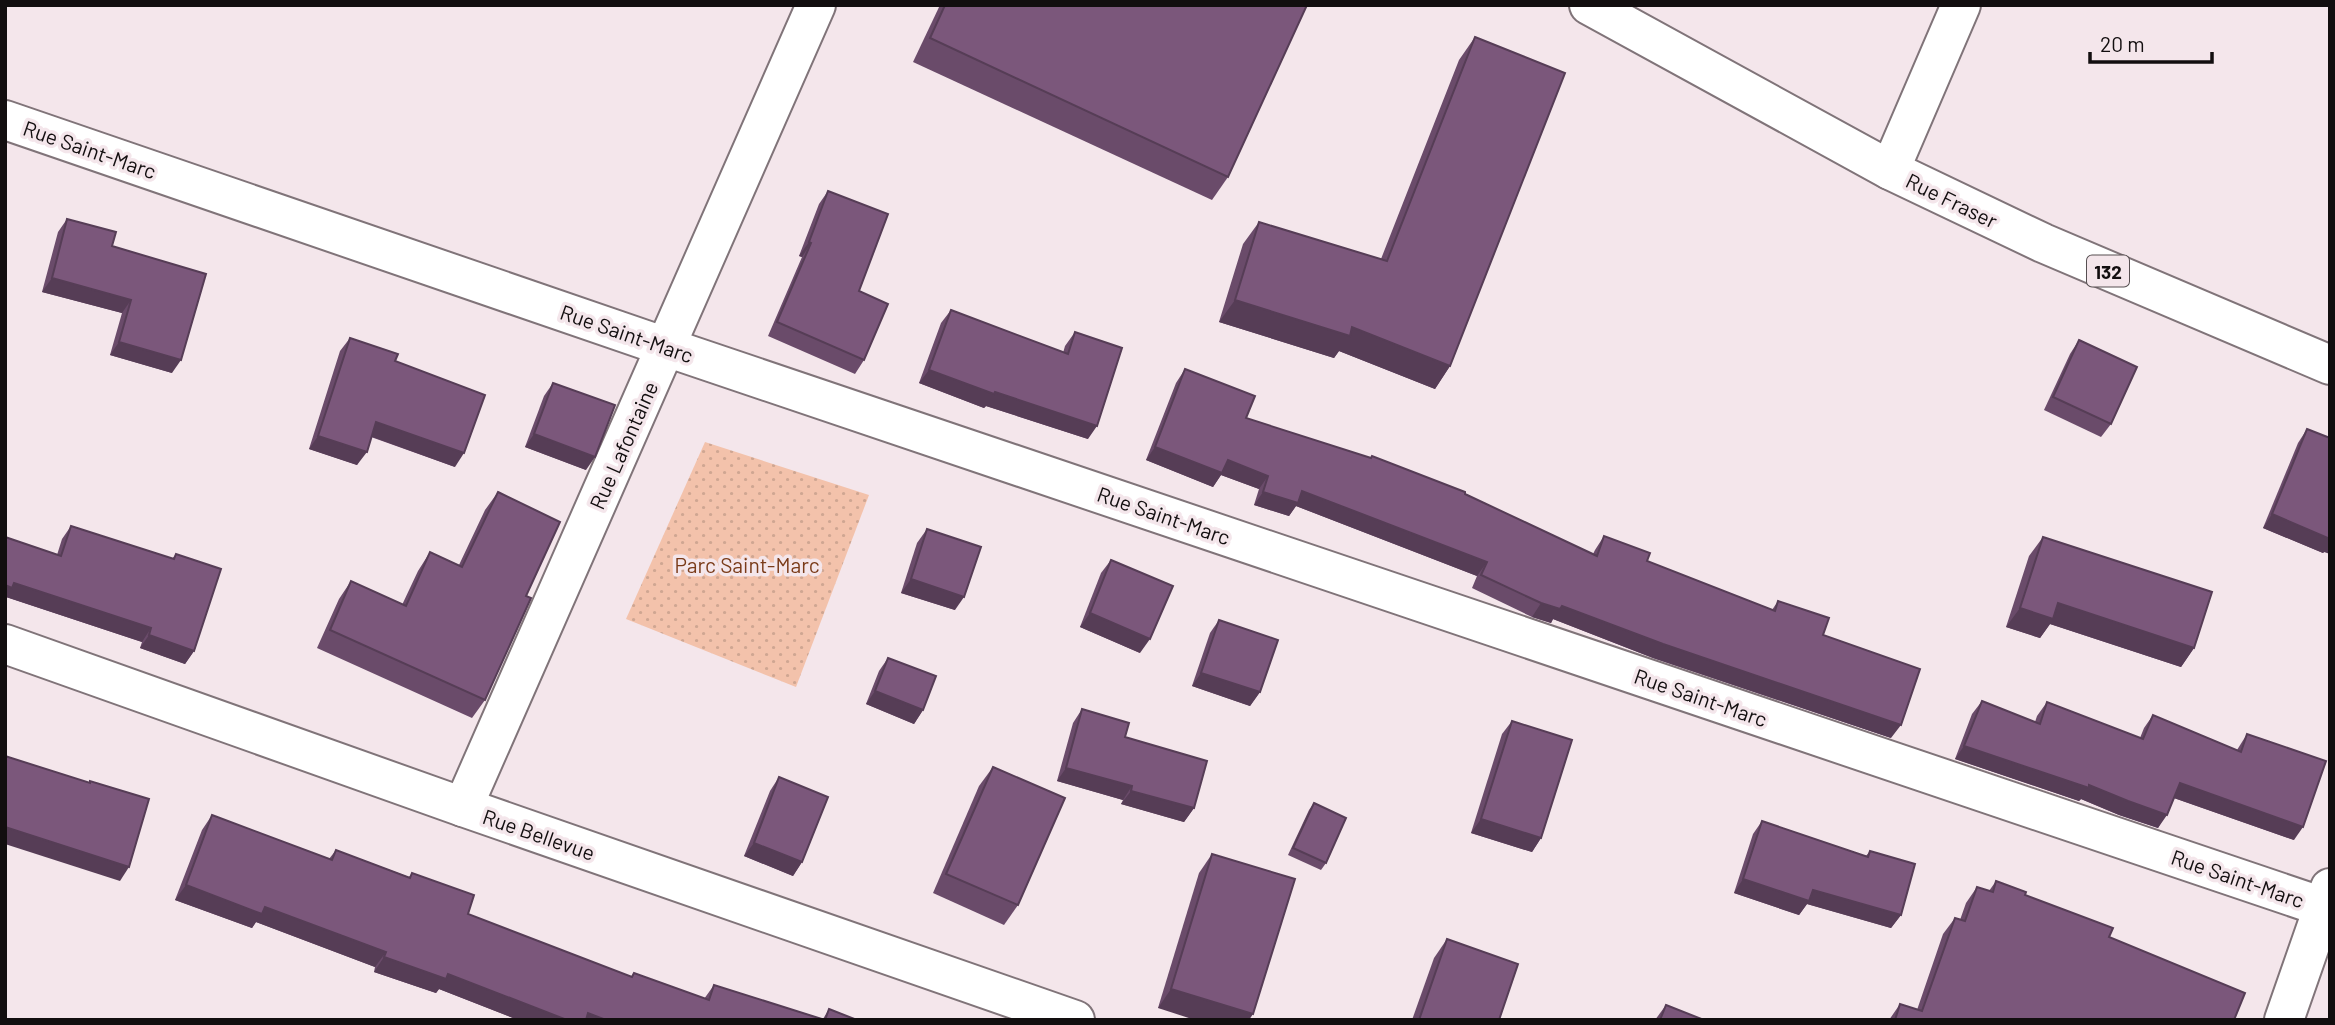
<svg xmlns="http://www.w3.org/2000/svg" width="2335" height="1025" font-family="Barlow,sans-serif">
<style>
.grass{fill:url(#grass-dots)}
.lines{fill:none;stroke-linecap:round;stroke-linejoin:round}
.street-casing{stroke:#807479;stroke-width:42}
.primary-casing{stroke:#807479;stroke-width:42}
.street{stroke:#fff;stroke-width:38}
.primary{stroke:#fff;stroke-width:38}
.wall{fill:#6a4b6a}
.shaded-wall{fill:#563d56}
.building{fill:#7b577b;stroke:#563d56;stroke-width:2}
.labels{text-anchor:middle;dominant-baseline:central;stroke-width:7;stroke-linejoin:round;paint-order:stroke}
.shield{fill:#f4e6eb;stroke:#564f51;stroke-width:2}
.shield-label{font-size:19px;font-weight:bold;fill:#120e0f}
.street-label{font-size:21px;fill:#120e0f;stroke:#f4e6eb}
.park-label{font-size:21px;fill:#7a3b19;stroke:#f4e6eb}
</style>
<defs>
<pattern id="grass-dots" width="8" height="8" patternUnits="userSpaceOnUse" patternTransform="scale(1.75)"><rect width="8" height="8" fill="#f3c2ab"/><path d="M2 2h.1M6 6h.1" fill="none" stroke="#cfa692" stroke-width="1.8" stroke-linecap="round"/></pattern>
</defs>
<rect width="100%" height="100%" fill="#f4e6eb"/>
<!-- grass -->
<polygon class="grass" points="705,442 869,495 796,687 626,619"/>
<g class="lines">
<defs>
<g id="street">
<polyline points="5,120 666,347 2323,907"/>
<polyline points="1890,170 1961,5"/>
<polyline points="5,644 463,807 1075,1020"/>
<polyline points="463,807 816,5"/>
<polyline points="2284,1020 2330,888"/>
</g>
<polyline id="primary" points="1589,5 1890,170 2043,243 2330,365"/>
</defs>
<!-- street casing -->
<use href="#street" class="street-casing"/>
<!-- primary casing -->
<use href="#primary" class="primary-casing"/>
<!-- street -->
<use href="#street" class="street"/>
<!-- primary -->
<use href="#primary" class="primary"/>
</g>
<!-- wall -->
<g class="wall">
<polygon points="940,5 1307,5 1228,177 1212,200 913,62"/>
<polygon points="1475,37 1450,366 1435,389 1339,351 1334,358 1219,322 1243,244 1259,222 1381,259 1459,60"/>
<polygon points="828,191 859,291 864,360 855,374 768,336 802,257 799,256 819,204"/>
<polygon points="67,219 112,246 172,373 110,355 122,313 42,292 58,232"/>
<polygon points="951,310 1063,353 1065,346 1075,332 1088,439 986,406 984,408 919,383 941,323"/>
<polygon points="350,338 395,361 455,467 371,437 357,465 309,449 340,351"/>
<polygon points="2079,340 2111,424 2101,437 2044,410 2070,354"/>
<polygon points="1185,369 1246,418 1465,494 1593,554 1595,550 1604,536 1647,561 1772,610 1778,601 1823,635 1891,738 1653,658 1553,619 1551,623 1532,617 1472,588 1477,576 1296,506 1289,516 1254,505 1259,489 1221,475 1213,487 1146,460 1176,383"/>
<polygon points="553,383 586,470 525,447 544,396"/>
<polygon points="2307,429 2324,552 2323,553 2263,528 2298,443"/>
<polygon points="498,492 526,596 485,700 472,718 317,648 339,599 351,581 402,605 418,571 430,552 459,565 485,510"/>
<polygon points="71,526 172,559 176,554 194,651 185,664 140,648 142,642 6,597 5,598 5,537 57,555 62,539"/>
<polygon points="927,529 955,610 901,593 917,543"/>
<polygon points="2043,537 2194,648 2181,667 2050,624 2040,638 2006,627 2029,556"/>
<polygon points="1111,560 1140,653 1080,627 1101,573"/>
<polygon points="1219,620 1260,692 1250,706 1192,686 1210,633"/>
<polygon points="888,658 923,710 914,724 866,704 879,671"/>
<polygon points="1982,701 2035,722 2037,716 2047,702 2140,738 2144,728 2153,715 2237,750 2247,734 2294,840 2174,798 2158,828 2119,815 2081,799 2079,801 1955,759 1972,714"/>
<polygon points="1082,709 1125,737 1194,808 1184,822 1121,804 1123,800 1057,781 1073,723"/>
<polygon points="1512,721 1541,838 1532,852 1471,833 1502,734"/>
<polygon points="993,767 1018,905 1004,925 933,893 979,786"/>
<polygon points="779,777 802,862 793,876 744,856 770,791"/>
<polygon points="1314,803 1326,863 1321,870 1288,855 1309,810"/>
<polygon points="212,815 329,859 336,850 409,877 412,873 468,914 631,977 634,973 704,999 714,985 823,1019 829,1009 857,1020 518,1020 439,989 436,993 374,972 375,967 256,922 252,928 175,900 202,830"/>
<polygon points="1762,821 1866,856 1870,851 1901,915 1891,928 1807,904 1799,915 1734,893 1753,834"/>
<polygon points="1212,854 1253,1014 1158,1008 1199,873"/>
<polygon points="1996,881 2109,937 2234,1020 1889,1020 1900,1004 1917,1010 1943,934 1955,918 1960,920 1966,903 1977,887 1989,891"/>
<polygon points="1447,939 1499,1020 1412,1020 1434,958"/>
<polygon points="1666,1005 1704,1020 1655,1020"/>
</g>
<!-- shaded-wall -->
<g class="shaded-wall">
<polygon points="809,242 811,243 802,257 799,256"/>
<polygon points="52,278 131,300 122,313 42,292"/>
<polygon points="1235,300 1352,327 1450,366 1435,389 1339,351 1334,358 1219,322"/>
<polygon points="119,342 181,360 172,373 110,355"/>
<polygon points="929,370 1097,426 1088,439 986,406 984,408 919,383"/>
<polygon points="376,422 464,453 455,467 367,435"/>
<polygon points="534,434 595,457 586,470 525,447"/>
<polygon points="318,436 367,452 357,465 309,449"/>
<polygon points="1155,447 1228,460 1268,476 1259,489 1221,475 1213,487 1146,460"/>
<polygon points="1302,491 1487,562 1477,576 1296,506 1289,516 1254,505 1263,492"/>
<polygon points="2272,514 2330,539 2330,554 2324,552 2323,553 2263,528"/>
<polygon points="911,579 964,597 955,610 901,593"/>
<polygon points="14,583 151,628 142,642 6,597 5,598 5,585"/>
<polygon points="1541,603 1562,606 1901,725 1891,738 1653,658 1553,619 1551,623 1532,617"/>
<polygon points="2058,603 2194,648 2181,667 2050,624 2040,638 2006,627 2020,608"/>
<polygon points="1090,613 1150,639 1140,653 1080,627"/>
<polygon points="149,635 194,651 185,664 140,648"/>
<polygon points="1201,673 1260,692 1250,706 1192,686"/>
<polygon points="875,691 923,710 914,724 866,704"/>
<polygon points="1964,746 2089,785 2167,815 2158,828 2119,815 2081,799 2079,801 1955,759"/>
<polygon points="1066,768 1132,786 1123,800 1057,781"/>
<polygon points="2180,783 2303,827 2294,840 2171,797"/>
<polygon points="1131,791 1194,808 1184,822 1121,804"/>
<polygon points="1481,819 1541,838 1532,852 1471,833"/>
<polygon points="5,827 129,867 120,881 5,844"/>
<polygon points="754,843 802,862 793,876 744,856"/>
<polygon points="1743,879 1813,890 1901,915 1891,928 1807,904 1799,915 1734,893"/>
<polygon points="186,885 265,907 386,952 375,967 256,922 252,928 175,900"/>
<polygon points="384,957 448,974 567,1020 518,1020 439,989 436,993 374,972"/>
<polygon points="1171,989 1253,1014 1249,1020 1195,1020 1158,1008"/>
<polygon points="588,1013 606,1020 583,1020"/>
</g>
<!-- building -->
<g class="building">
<polygon points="945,5 1307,5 1228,177 930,38"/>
<polygon points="1475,37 1565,73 1450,366 1352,327 1350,336 1235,300 1259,222 1387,261"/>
<polygon points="828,191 888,214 859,291 888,304 864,360 777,322 811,243 809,242"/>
<polygon points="67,219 116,232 112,246 206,274 181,360 119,342 131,300 52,278"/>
<polygon points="951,310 1068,354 1075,332 1122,348 1097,426 995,392 994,394 929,370"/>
<polygon points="350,338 398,354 395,361 485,395 464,453 376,422 367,452 318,436"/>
<polygon points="2079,340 2137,367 2111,424 2053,397"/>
<polygon points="1185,369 1255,396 1246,418 1371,458 1372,456 1465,492 1465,494 1597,556 1604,536 1650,553 1647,561 1775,611 1778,601 1829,618 1823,635 1920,669 1901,725 1663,644 1562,606 1560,609 1541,603 1481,575 1487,562 1302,491 1298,503 1263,492 1268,476 1228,460 1222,473 1155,447"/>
<polygon points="553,383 615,405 595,457 534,434"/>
<polygon points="2307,429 2330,438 2330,539 2272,514"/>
<polygon points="498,492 560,522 526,596 531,598 485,700 330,630 351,581 406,606 430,552 462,567"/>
<polygon points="71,526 174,559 176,554 221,569 194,651 149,635 151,628 14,583 12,588 5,585 5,537 61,556"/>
<polygon points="927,529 981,547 964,597 911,579"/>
<polygon points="2043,537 2212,592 2194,648 2058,603 2053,619 2020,608"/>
<polygon points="1111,560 1173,586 1150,639 1090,613"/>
<polygon points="1219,620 1278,640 1260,692 1201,673"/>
<polygon points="888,658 936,676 923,710 875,691"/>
<polygon points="1982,701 2040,724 2047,702 2143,739 2153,715 2241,752 2247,734 2326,761 2303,827 2180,783 2167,815 2128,801 2089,785 2089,788 1964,746"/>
<polygon points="1082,709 1129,723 1125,737 1207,761 1194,808 1131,791 1132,786 1066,768"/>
<polygon points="1512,721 1572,740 1541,838 1481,819"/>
<polygon points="5,756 90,783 90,781 149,799 129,867 5,827"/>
<polygon points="993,767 1065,798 1018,905 946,874"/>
<polygon points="779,777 828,797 802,862 754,843"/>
<polygon points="1314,803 1346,818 1326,863 1293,848"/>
<polygon points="212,815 332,860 336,850 410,878 412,873 474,895 468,914 632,977 634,973 709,1000 714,985 825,1020 606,1020 588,1013 586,1020 567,1020 448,974 446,979 384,957 386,952 265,907 262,914 186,885"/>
<polygon points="1762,821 1868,857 1870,851 1915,864 1901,915 1813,890 1809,901 1743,879"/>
<polygon points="1212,854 1295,879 1253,1014 1171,989"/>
<polygon points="1996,881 2026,892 2025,895 2113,928 2109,937 2245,993 2234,1020 1895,1020 1900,1004 1922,1011 1955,918 1965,921 1977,887 1993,892"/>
<polygon points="1447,939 1518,964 1499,1020 1419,1020"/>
<polygon points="1666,1005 1704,1020 1660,1020"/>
<polygon points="829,1009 857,1020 825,1020"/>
</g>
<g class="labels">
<!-- shield labels -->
<rect class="shield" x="2087" y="255.5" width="42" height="31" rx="5"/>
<g class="shield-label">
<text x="2108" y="271">132</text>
</g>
<!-- street labels -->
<g class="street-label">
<text transform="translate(90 149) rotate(19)">Rue Saint-Marc</text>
<text transform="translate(1952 200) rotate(26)">Rue Fraser</text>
<text transform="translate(627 333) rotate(19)">Rue Saint-Marc</text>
<text transform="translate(623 445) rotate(-66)">Rue Lafontaine</text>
<text transform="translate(1164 515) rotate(19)">Rue Saint-Marc</text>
<text transform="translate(1701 697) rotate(19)">Rue Saint-Marc</text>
<text transform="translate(539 834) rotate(19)">Rue Bellevue</text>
<text transform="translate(2238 878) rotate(19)">Rue Saint-Marc</text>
</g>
<!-- park labels -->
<g class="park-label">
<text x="747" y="564">Parc Saint-Marc</text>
</g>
</g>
<!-- border -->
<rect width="2335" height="1025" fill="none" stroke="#120e0f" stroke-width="14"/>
<!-- scale -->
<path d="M2090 52v10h122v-10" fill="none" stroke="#120e0f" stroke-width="3.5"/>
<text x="2100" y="52" font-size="21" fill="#120e0f" stroke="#f4e6eb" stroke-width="5" paint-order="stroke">20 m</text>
</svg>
